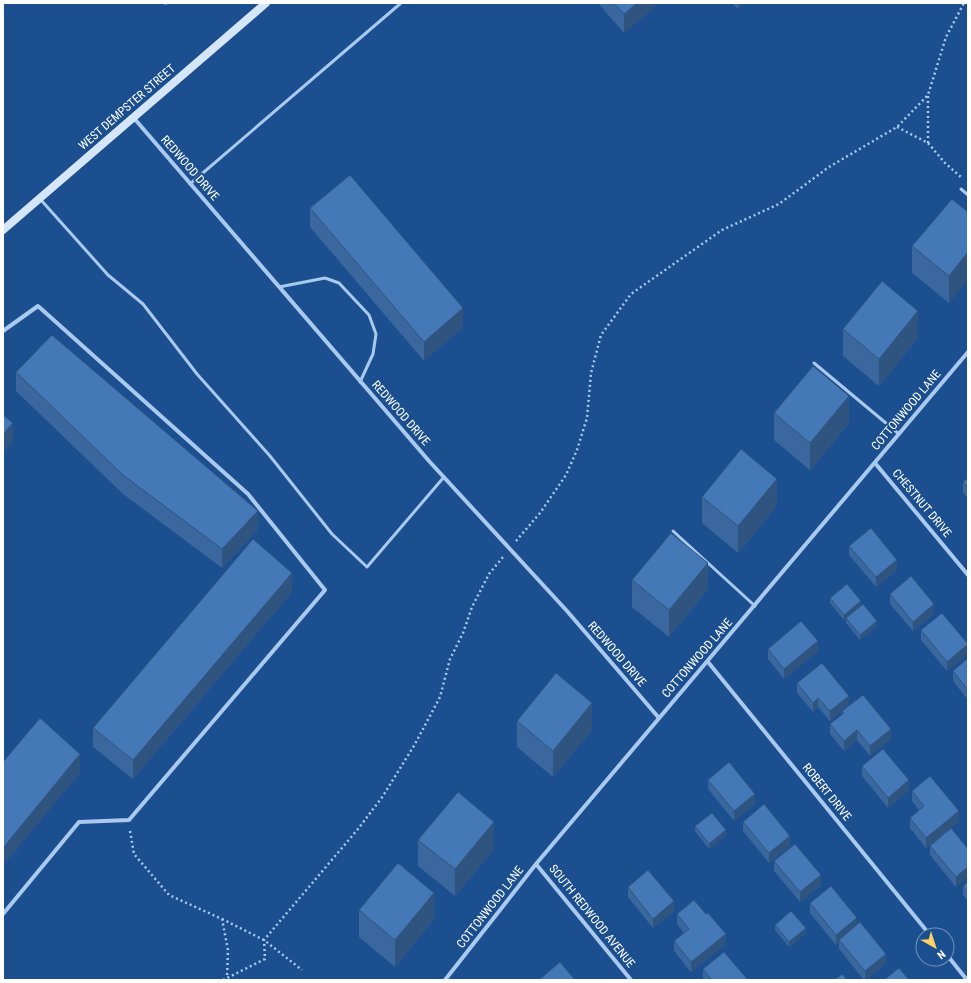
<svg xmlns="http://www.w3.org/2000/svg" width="971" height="983" font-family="'Roboto Condensed',sans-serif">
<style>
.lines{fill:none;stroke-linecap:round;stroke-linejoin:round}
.path{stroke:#a9c9ee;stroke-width:2.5;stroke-dasharray:2 3;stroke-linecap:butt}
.lane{stroke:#a9c9ee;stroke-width:3}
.street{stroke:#a9c9ee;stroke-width:4}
.secondary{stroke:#d6e6fa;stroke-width:8}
.wall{fill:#3a679d}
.shaded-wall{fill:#305480}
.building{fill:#4478b7;stroke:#305480}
.labels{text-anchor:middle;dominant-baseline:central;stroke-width:4;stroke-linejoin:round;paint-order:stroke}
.street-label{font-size:12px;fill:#fff;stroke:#1b4f8f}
</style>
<rect width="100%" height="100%" fill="#1b4f8f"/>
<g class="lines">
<!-- path -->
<g class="path">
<polyline points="897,127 928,143 945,163 962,178"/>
<polyline points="928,143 928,96"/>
<polyline points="516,541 540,513 566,475 577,450 587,418 591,373 601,335 631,294 722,230 779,204 829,167 897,127 928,95 946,37 964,3"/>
<polyline points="130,831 134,854 169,895 222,919 228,950 227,978"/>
<polyline points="222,919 264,940 302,970"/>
<polyline points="223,980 265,959 264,940 358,829 383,796 415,744 440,697 450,659 463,633 472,607 489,574 503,557"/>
</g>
<!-- lane -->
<g class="lane">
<polyline points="165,3 166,3"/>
<polyline points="190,184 401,3"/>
<polyline points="961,189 968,195"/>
<polyline points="41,200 108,275 143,304 197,374 270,456 332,534 367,567 444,477"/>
<polyline points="279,287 325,278 339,283 369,315 376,334 373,354 360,382"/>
<polyline points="814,363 899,434"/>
<polyline points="673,531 755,606"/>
</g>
<!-- street -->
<g class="street">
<polyline points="133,117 429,461 567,611 659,718"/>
<polyline points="3,331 38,306 248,494 325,590 129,820 79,822 3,914"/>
<polyline points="875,463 968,575"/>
<polyline points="708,662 930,935"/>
<polyline points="536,864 631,980"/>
<polyline points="947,955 967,980"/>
<polyline points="445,980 536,864 968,352"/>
</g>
<!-- secondary -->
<polyline class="secondary" points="3,230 266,3"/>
</g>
<!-- wall -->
<g class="wall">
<polygon points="598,3 659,3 624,33"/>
<polygon points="732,3 745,3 738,9"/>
<polygon points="310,208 463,327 424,361 310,227"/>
<polygon points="968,212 968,279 949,303 912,273 912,246"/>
<polygon points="843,329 918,338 879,386 843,356"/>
<polygon points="16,372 258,529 222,568 123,494 16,391"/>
<polygon points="774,413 849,423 810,470 774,440"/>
<polygon points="968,478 968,498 963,492 963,482"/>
<polygon points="702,497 777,506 738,553 702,523"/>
<polygon points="849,546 897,570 876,587 849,555"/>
<polygon points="632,580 708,589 669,637 632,607"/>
<polygon points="292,592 133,779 93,747 93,728"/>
<polygon points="890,594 934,614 913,631 890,604"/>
<polygon points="830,598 861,605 877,626 860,640 846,623 846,619 844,620 830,603"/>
<polygon points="921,630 968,654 947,671 921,640"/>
<polygon points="768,649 818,651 784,679 768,659"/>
<polygon points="968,658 968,700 953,681 953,671"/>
<polygon points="797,683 849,705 830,721 818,707 813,712 797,693"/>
<polygon points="842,711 891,739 870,756 857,740 844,751 830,734 830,724 842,715"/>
<polygon points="517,721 592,730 553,777 517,747"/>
<polygon points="862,766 909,790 888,808 862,776"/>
<polygon points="708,780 755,804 734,821 708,789"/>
<polygon points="912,791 959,821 926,848 910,828 910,818 919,810 912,801"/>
<polygon points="743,822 790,846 769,863 743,831"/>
<polygon points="695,826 726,835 709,849 695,831"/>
<polygon points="418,840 494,849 455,896 418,866"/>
<polygon points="930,846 968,849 956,887 930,855"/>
<polygon points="774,861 821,885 800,902 774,871"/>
<polygon points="968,882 968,901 963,895 963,886"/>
<polygon points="628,887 674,911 653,928 628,897"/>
<polygon points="810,903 857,924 886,963 866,980 864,980 839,949 839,942 836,945 810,913"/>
<polygon points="359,910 434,919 395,967 359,937"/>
<polygon points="677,914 726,944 691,972 674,951 674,941 684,933 677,924"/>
<polygon points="775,925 806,933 789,947 775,930"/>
<polygon points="703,969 748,980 704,980 703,979"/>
</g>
<!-- shaded-wall -->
<g class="shaded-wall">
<polygon points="637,3 659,3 624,33 624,14"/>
<polygon points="738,3 745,3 738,9"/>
<polygon points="968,252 968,279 949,303 949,276"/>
<polygon points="463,308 463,327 424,361 424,342"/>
<polygon points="918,311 918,338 879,386 879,359"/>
<polygon points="849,396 849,423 810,470 810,443"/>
<polygon points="13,423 13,442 3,453 3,434"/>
<polygon points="777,479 777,506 738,553 738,526"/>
<polygon points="258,511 258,529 222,568 222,549"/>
<polygon points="897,560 897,570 876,587 876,577"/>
<polygon points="708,563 708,589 669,637 669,610"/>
<polygon points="292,573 292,592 133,779 133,760"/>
<polygon points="861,601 861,606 844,620 844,615"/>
<polygon points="934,604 934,614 913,631 913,622"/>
<polygon points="877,621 877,626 860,640 860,635"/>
<polygon points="818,641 818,651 784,679 784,669"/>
<polygon points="968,644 968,654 947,671 947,662"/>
<polygon points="849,696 849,705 830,721 830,711"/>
<polygon points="818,698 818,707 813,712 813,703"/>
<polygon points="592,703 592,730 553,777 553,751"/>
<polygon points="891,729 891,739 870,756 870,746"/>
<polygon points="857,730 857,740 844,751 844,741"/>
<polygon points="80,754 80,773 3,866 3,848"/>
<polygon points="909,780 909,790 888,808 888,798"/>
<polygon points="755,794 755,804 734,821 734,811"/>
<polygon points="959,811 959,821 926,848 926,838"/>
<polygon points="494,822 494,849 455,896 455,869"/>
<polygon points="726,830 726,835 709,849 709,844"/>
<polygon points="790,836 790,846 769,863 769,853"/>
<polygon points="968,867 968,877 956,887 956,877"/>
<polygon points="821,875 821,885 800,902 800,892"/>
<polygon points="434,893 434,919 395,967 395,940"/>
<polygon points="674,901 674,911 653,928 653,919"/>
<polygon points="857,918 857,927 839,940 839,942 836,945 836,935"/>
<polygon points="806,928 806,933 789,947 789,942"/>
<polygon points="726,934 726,944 691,972 691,962"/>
<polygon points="886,954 886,963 866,980 865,980 865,971"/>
</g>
<!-- building -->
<g class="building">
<polygon points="614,3 637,3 624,14"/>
<polygon points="350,175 463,308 424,342 310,208"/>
<polygon points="952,199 968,212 968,252 949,276 912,246"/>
<polygon points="882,281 918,311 879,359 843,329"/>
<polygon points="52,335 258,511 222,549 123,475 16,372"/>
<polygon points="813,366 849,396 810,443 774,413"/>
<polygon points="3,415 13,423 3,434"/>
<polygon points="741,449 777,479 738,526 702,497"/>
<polygon points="968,478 968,488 963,482"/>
<polygon points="871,528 897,560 876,577 849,546"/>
<polygon points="671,533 708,563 669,610 632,580"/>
<polygon points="253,539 292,573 133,760 93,728"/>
<polygon points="911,576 934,604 913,622 890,594"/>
<polygon points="847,584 861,601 844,615 830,598"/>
<polygon points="863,604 877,621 860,635 846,618"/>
<polygon points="942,613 968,644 947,662 921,630"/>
<polygon points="801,621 818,641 784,669 768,649"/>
<polygon points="968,658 968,690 953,671"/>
<polygon points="822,663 849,696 830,711 818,698 813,703 797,683"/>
<polygon points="556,673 592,703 553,751 517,721"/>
<polygon points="863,695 891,729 870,746 857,730 844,741 830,724 844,713 842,711"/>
<polygon points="40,718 80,754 3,848 3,762"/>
<polygon points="883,749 909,780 888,798 862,766"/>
<polygon points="729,762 755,794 734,811 708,780"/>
<polygon points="930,776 959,811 926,838 910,818 924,806 912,791"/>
<polygon points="458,792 494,822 455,869 418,840"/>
<polygon points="764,804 790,836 769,853 743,822"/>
<polygon points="712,813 726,830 709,844 695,826"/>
<polygon points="951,828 968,849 968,867 956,877 930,846"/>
<polygon points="795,844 821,875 800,892 774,861"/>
<polygon points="398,863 434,893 395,940 359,910"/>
<polygon points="648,870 674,901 653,919 628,887"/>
<polygon points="968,882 968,891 963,886"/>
<polygon points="831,886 857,918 836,935 810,903"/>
<polygon points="694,900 706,914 708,913 726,934 691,962 674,941 689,929 677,914"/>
<polygon points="791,911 806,928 789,942 775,925"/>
<polygon points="860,922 886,954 865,971 839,940"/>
<polygon points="724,952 748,980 712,980 703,969"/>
<polygon points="560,962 575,980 539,980"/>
<polygon points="899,968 909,980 884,980"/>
<polygon points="842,974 847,980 835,980"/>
</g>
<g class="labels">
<!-- street labels -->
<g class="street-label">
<text transform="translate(127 107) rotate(-41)">WEST DEMPSTER STREET</text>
<text transform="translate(190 168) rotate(49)">REDWOOD DRIVE</text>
<text transform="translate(906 410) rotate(-50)">COTTONWOOD LANE</text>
<text transform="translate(401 413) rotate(49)">REDWOOD DRIVE</text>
<text transform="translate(922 503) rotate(50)">CHESTNUT DRIVE</text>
<text transform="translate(617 654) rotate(49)">REDWOOD DRIVE</text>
<text transform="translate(697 658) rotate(-49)">COTTONWOOD LANE</text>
<text transform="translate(827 792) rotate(51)">ROBERT DRIVE</text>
<text transform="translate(490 907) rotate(-52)">COTTONWOOD LANE</text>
<text transform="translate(592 916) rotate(51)">SOUTH REDWOOD AVENUE</text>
</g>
</g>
<!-- border -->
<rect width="971" height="983" fill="none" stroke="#ffffff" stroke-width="8"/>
<!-- north arrow -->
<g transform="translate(935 947) rotate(141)"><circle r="19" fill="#1b4f8f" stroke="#7695bc"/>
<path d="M0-3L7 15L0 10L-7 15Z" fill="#ffd166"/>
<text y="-6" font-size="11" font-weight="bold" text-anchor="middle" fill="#ffffff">N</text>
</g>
</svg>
